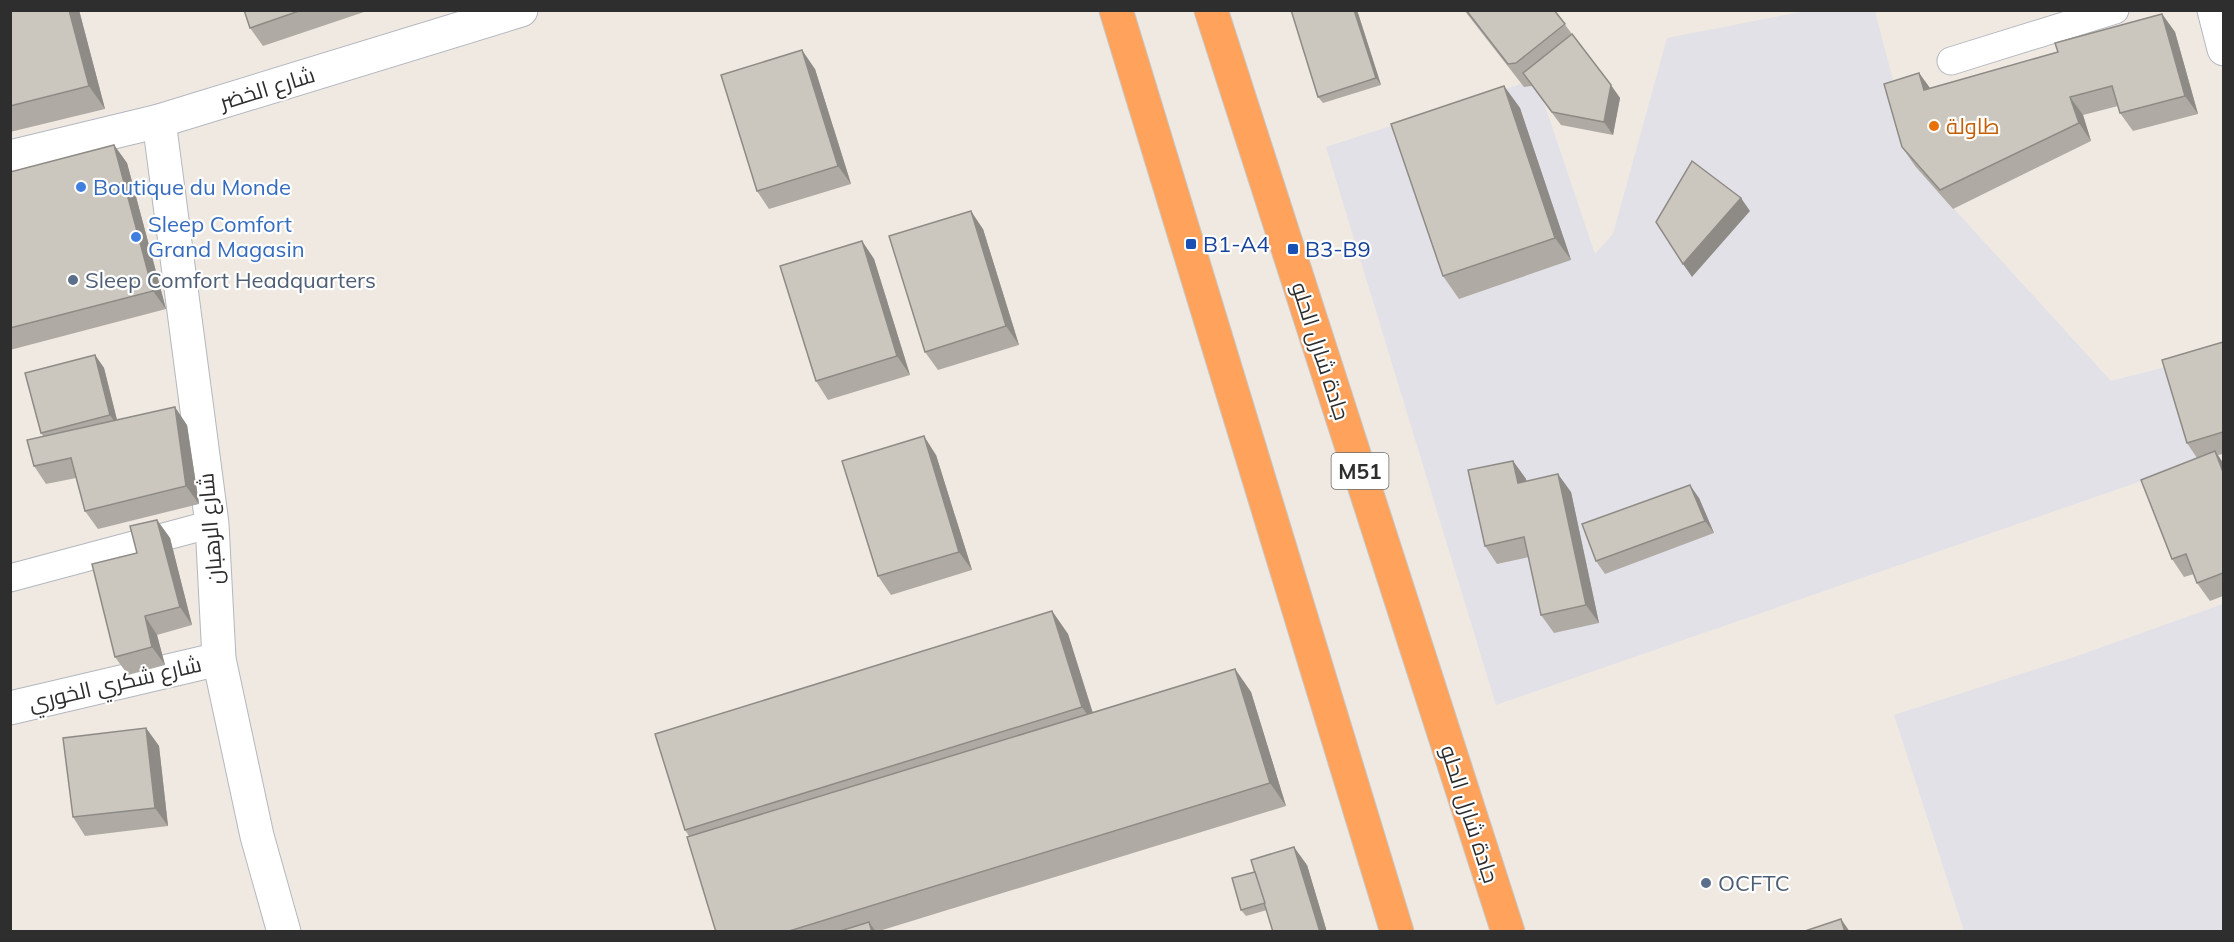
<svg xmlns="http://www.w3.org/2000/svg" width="2234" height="942" font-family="Mulish,Cairo,sans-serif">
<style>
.industrial{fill:#e3e1e8}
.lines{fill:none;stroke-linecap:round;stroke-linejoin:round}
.pedestrian-casing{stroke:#b4b7c1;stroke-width:29}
.minor-casing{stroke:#b4b7c1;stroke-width:35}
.tertiary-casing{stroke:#b4b7c1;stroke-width:35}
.motorway-casing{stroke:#c9c9c9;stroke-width:35}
.pedestrian{stroke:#fff;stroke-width:27}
.minor{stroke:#fff;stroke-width:33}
.tertiary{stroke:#fff;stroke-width:33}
.motorway{stroke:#ffa35c;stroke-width:33}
.wall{fill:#afaba4}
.shaded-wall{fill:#8e8b86}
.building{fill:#cbc7bf;stroke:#8e8b86;stroke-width:1.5}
.food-dot{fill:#e8710a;stroke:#fff;stroke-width:2}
.shop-dot{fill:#3f7fe0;stroke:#fff;stroke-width:2}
.transit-dot{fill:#1a4fb4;stroke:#fff;stroke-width:2}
.service-dot{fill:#5c6f8a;stroke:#fff;stroke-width:2}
.labels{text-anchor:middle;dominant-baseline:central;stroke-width:4.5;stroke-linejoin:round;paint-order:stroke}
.shield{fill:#fff;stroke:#6d6d6d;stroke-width:1.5}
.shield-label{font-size:21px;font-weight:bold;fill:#2e2e2e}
.street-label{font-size:22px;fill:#2e2e2e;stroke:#fff}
.food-label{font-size:22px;fill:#c56008;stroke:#fff;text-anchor:start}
.shop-label{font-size:22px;fill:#366cbe;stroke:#fff;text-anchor:start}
.transit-label{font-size:22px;fill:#164399;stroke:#fff;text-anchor:start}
.service-label{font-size:22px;fill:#4e5e75;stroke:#fff;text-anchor:start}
</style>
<rect width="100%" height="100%" fill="#efe9e1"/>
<!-- industrial -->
<g class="industrial">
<polygon points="1805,11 1875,11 1915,166 2111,381 2166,367 2199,461 1496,705 1326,147 1536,79 1595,254 1613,234 1667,38"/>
<polygon points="2223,604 2223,931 1964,931 1894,715 2080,655"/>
</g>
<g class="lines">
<defs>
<g id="pedestrian">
<polyline points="1951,61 2115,10"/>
<polyline points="10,578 212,524"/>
</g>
<polyline id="minor" points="10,708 219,659"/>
<g id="tertiary">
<polyline points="2214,10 2224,49"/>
<polyline points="159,121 212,524 219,659 257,836 284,932"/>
<polyline points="10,157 159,121 521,10"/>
</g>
<g id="motorway">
<polyline points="1116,10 1397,932"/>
<polyline points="1211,10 1508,932"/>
</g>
</defs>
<!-- pedestrian casing -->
<use href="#pedestrian" class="pedestrian-casing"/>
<!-- minor casing -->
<use href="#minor" class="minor-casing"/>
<!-- tertiary casing -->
<use href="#tertiary" class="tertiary-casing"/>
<!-- motorway casing -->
<use href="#motorway" class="motorway-casing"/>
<!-- pedestrian -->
<use href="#pedestrian" class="pedestrian"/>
<!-- minor -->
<use href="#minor" class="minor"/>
<!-- tertiary -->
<use href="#tertiary" class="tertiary"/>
<!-- motorway -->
<use href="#motorway" class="motorway"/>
</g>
<!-- wall -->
<g class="wall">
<polygon points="10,10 79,10 105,109 10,132"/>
<polygon points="244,10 370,10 263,46 250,28"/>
<polygon points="1357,10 1381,85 1323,103 1318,97"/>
<polygon points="1464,10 1554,10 1620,98 1613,135 1561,125 1532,86 1524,87"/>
<polygon points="2162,14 2175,32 2198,114 2133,131 2120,113 2118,106 2083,115 2091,141 1953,209 1915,166 1902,147 1919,73 1930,88 2058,52"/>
<polygon points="815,69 851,184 769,209 757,191"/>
<polygon points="1504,86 1520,108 1571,260 1459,299 1443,276"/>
<polygon points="114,145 127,163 166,309 10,350 10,172"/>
<polygon points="983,229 1019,345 938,370 925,352"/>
<polygon points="862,241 874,259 910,375 828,400 816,381"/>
<polygon points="2223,342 2223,454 2218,455 2223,463 2223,596 2210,601 2197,583 2194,574 2184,577 2172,559 2197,458 2187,443"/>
<polygon points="95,355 104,368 117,420 187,425 199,504 98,529 85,511 76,478 46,484 34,466 43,436 41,433"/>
<polygon points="936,455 972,570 891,595 878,576"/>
<polygon points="1513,461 1526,479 1526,481 1571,492 1599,623 1554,633 1541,615 1529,557 1497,564 1485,546"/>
<polygon points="1699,498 1714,533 1605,574 1596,561"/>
<polygon points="157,520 170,538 192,625 157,635 165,665 128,675 115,657 137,553"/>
<polygon points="1052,611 1068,634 1093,713 1235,669 1251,692 1286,806 876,932 716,932 689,836 685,830"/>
<polygon points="146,728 159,746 168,826 85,836 73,817"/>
<polygon points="1307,865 1327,932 1273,932 1267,910 1246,916 1241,910"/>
</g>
<!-- shaded-wall -->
<g class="shaded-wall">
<polygon points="69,10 79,10 105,109 89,86"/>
<polygon points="1354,10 1357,10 1381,85 1376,78"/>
<polygon points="2162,14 2175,32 2198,114 2185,96"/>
<polygon points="802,50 815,69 851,184 838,166"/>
<polygon points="1919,73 1932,91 1924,90"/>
<polygon points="1611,85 1620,98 1613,135 1604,122"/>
<polygon points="1504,86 1520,108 1571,260 1555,238"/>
<polygon points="2070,97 2083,115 2091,141 2079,123"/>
<polygon points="114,145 127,163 166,309 153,291"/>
<polygon points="1741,198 1750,211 1692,277 1683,264"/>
<polygon points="971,211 983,229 1019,345 1006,326"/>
<polygon points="862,241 874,259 910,375 897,356"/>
<polygon points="95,355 104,368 119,428 110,415"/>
<polygon points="175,407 187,425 199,504 186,486"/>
<polygon points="924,436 936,455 972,570 959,552"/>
<polygon points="2215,451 2223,463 2223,472"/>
<polygon points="1513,461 1526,479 1530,501 1518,483"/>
<polygon points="1558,474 1571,492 1599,623 1586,605"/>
<polygon points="1690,485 1699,498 1714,533 1705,521"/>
<polygon points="157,520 170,538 192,625 180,607"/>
<polygon points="1052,611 1068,634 1098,730 1082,707"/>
<polygon points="145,616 157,635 165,665 152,647"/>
<polygon points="1235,669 1251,692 1286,806 1270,783"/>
<polygon points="146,728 159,746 168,826 155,808"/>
<polygon points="1294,847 1307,865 1327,932 1320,932"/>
<polygon points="1841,919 1850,932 1845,932"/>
<polygon points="869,922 876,932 872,932"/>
</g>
<!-- building -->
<g class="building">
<polygon points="10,10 69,10 89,86 10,106"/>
<polygon points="244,10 302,10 250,28"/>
<polygon points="1291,10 1354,10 1376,78 1318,97"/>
<polygon points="1466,10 1554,10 1565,24 1516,63 1508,64"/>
<polygon points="2162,14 2185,96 2120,113 2112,86 2070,97 2079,123 1940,190 1902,147 1884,84 1919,73 1924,90 2058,52 2055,43"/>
<polygon points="1572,34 1611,85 1604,122 1552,112 1523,73"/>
<polygon points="802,50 838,166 757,191 721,75"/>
<polygon points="1504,86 1555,238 1443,276 1391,124"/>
<polygon points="114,145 153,291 10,328 10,172"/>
<polygon points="1692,161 1741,198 1683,264 1656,222"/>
<polygon points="971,211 1006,326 925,352 889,236"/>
<polygon points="862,241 897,356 816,381 780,266"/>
<polygon points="2223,342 2223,432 2187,443 2162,360"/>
<polygon points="95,355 110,415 41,433 25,373"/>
<polygon points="175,407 186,486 85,511 71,458 34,466 27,440"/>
<polygon points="924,436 959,552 878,576 842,461"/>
<polygon points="2215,451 2223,472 2223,573 2197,583 2186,554 2172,559 2141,480"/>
<polygon points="1513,461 1518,483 1558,474 1586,605 1541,615 1524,537 1485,546 1468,470"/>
<polygon points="1690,485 1705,521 1596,561 1582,524"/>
<polygon points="157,520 180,607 145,616 152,647 115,657 92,564 137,553 130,526"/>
<polygon points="1052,611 1082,707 685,830 655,734"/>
<polygon points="1235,669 1270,783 786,932 716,932 687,837"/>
<polygon points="146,728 155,808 73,817 63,738"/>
<polygon points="1294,847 1320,932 1273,932 1251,860"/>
<polygon points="1255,872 1265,903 1241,910 1232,878"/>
<polygon points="1841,919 1845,932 1802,932"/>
<polygon points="869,922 872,932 837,932"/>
</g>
<!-- markers -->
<circle class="food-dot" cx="1934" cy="126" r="6"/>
<g class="shop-dot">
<circle cx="81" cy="187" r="6"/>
<circle cx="136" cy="237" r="6"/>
</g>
<g class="transit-dot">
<rect x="1185" y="238" width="12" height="12" rx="3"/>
<rect x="1287" y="243" width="12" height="12" rx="3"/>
</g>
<g class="service-dot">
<circle cx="73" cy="280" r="6"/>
<circle cx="1706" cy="883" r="6"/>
</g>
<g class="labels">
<!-- shield labels -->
<rect class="shield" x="1331.5" y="453" width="57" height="36" rx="4.5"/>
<g class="shield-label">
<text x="1360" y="471">M51</text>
</g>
<!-- street labels -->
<g class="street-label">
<text transform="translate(267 88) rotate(-17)">شارع الخضر</text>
<text transform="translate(1321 351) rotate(72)">جادة شارل الحلو</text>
<text transform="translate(210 529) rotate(-95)">شارع الرهبان</text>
<text transform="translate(115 683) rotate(-13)">شارع شكري الخوري</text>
<text transform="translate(1470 814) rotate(72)">جادة شارل الحلو</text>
</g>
<!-- food labels -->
<g class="food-label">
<text x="1946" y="126">طاولة</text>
</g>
<!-- shop labels -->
<g class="shop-label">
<text x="93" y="187">Boutique du Monde</text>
<text x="148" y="224">Sleep Comfort<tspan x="148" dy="25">Grand Magasin</tspan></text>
</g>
<!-- transit labels -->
<g class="transit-label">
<text x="1203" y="244">B1-A4</text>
<text x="1305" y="249">B3-B9</text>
</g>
<!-- service labels -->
<g class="service-label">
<text x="85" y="280">Sleep Comfort Headquarters</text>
<text x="1718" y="883">OCFTC</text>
</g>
</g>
<!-- border -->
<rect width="2234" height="942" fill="none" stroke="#2e2e2e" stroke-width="24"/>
</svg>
